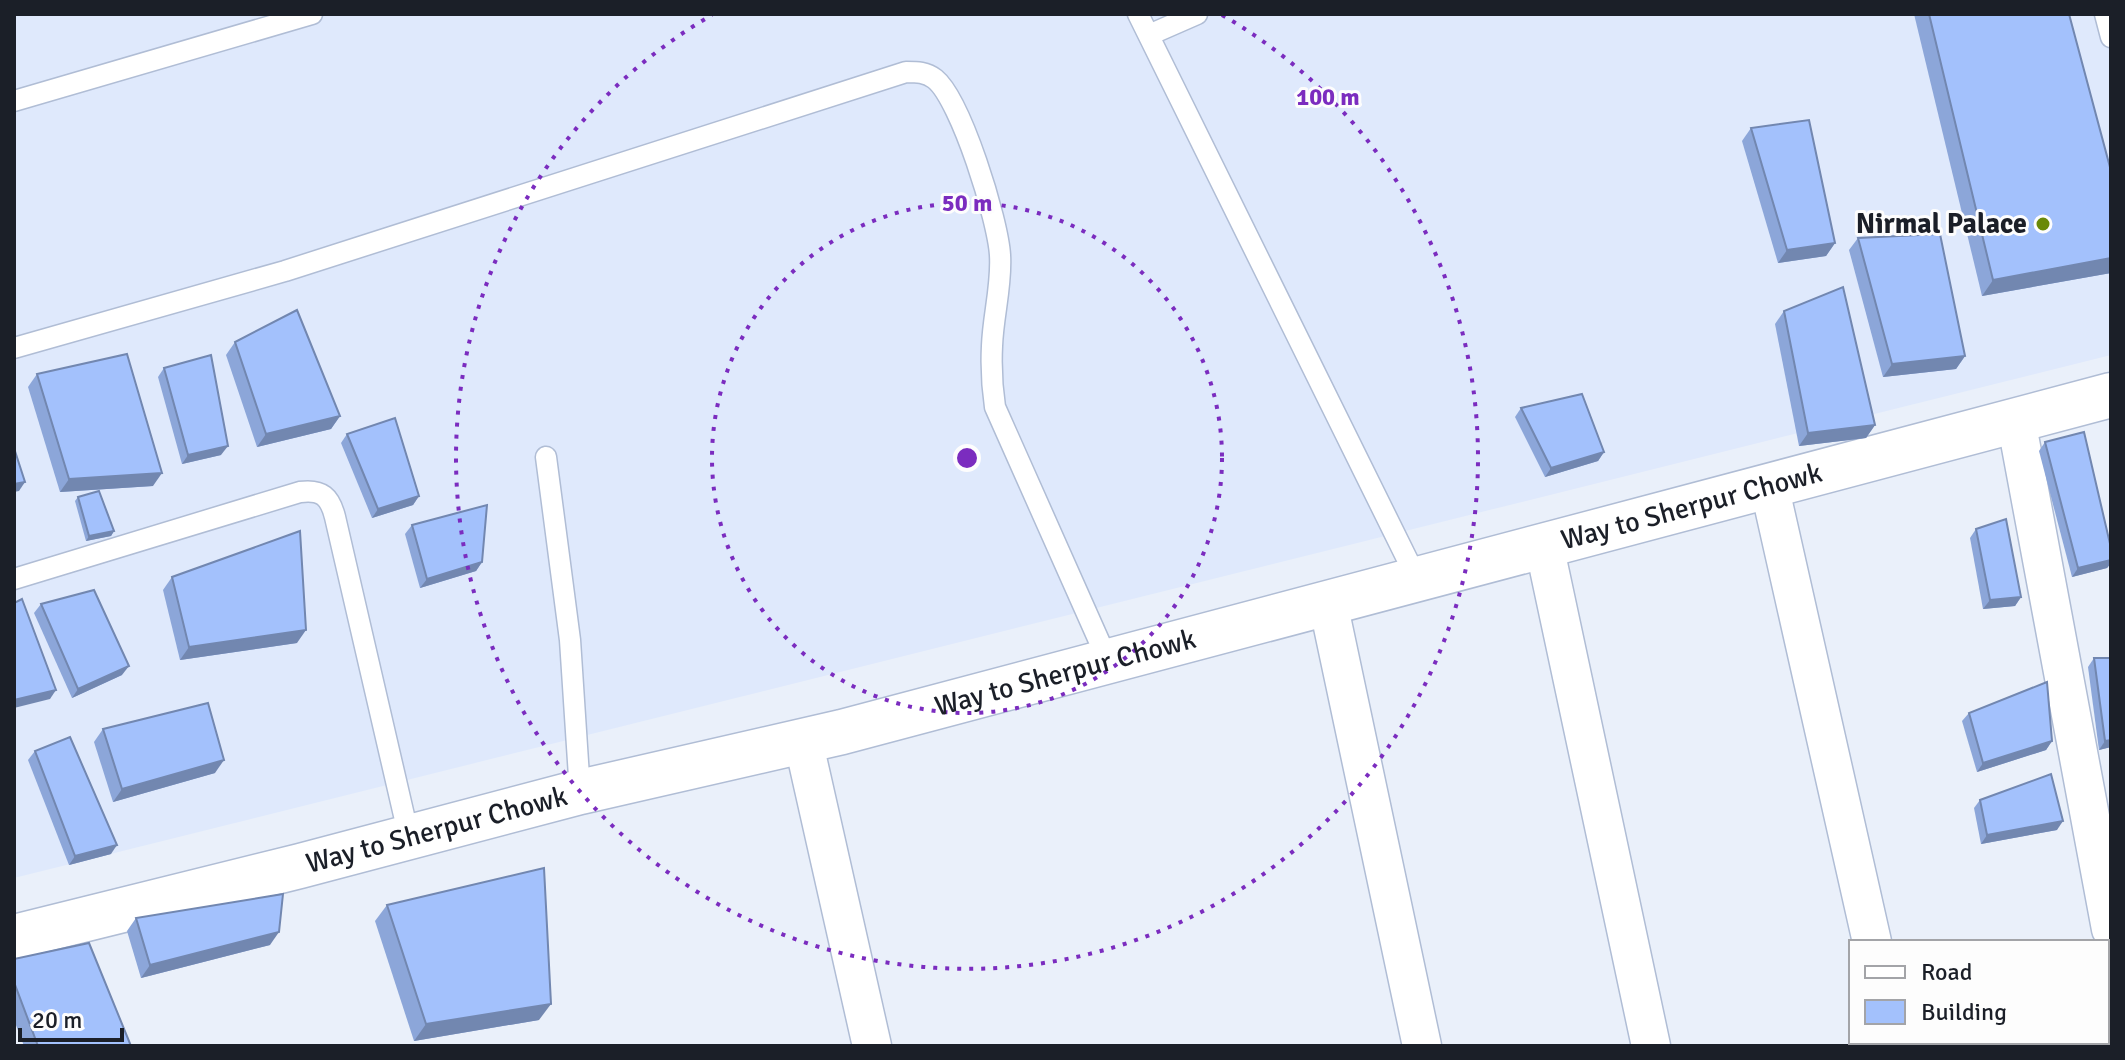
<svg xmlns="http://www.w3.org/2000/svg" width="2125" height="1060" font-family="Signika,sans-serif">
<style>
.built{fill:#dfe9fc}
.lines{fill:none;stroke-linecap:round;stroke-linejoin:round}
.service-casing{stroke:#b0bdd5;stroke-width:23}
.minor-casing{stroke:#b0bdd5;stroke-width:41}
.tertiary-casing{stroke:#b0bdd5;stroke-width:47}
.service{stroke:#fff;stroke-width:20}
.minor{stroke:#fff;stroke-width:38}
.tertiary{stroke:#fff;stroke-width:44}
.wall{fill:#8ca6d9}
.shaded-wall{fill:#7287b0}
.building{fill:#a3c1fc;stroke:#7287b0;stroke-width:2}
.ring{fill:none;stroke:#7b2cbf;stroke-width:4;stroke-dasharray:4 8}
.poi-dot{fill:#698908;stroke:#fdfdfd;stroke-width:3}
.labels{text-anchor:middle;dominant-baseline:central;stroke-width:6;stroke-linejoin:round;paint-order:stroke}
.poi-label{font-size:28px;font-weight:bold;fill:#1b1f28;stroke:#fdfdfd;text-anchor:end}
.street-label{font-size:28px;fill:#1b1f28;stroke:#fdfdfd}
.centre{fill:#7b2cbf;stroke:#fdfdfd;stroke-width:4}
.ring-label{font-size:24px;text-anchor:middle;font-weight:bold;fill:#7b2cbf;stroke:#fdfdfd;stroke-width:6;stroke-linejoin:round;paint-order:stroke}
</style>
<rect width="100%" height="100%" fill="#eaf0fa"/>
<!-- built -->
<polygon class="built" points="14,14 2111,14 2111,355 14,878"/>
<g class="lines">
<defs>
<g id="service">
<polyline points="1138,14 1417,579"/>
<polyline points="2105,14 2111,37"/>
<polyline points="1149,35 1197,14"/>
<polyline points="14,101 312,14"/>
<path d="M14 348 285 271 906 72C917 72 926 72 935 79 961 100 998 220 1000 255 1002 285 993 316 992 346 991 366 992 387 995 407L1108 661"/>
<polyline points="546,457 570,640 580,792"/>
<path d="M14 579 300 492C322 489 330 497 335 517L409 837"/>
</g>
<g id="minor">
<polyline points="2016,420 2111,929"/>
<polyline points="1769,485 1872,942"/>
<polyline points="1544,545 1651,1046"/>
<polyline points="1328,603 1422,1046"/>
<polyline points="803,740 872,1046"/>
<polyline points="1895,1042 1896,1046"/>
</g>
<g id="tertiary">
<path id="s1" d="M14 937 300 866 580 792 842 732 2111 395"/>
</g>
</defs>
<!-- service casing -->
<use href="#service" class="service-casing"/>
<!-- minor casing -->
<use href="#minor" class="minor-casing"/>
<!-- tertiary casing -->
<use href="#tertiary" class="tertiary-casing"/>
<!-- service -->
<use href="#service" class="service"/>
<!-- minor -->
<use href="#minor" class="minor"/>
<!-- tertiary -->
<use href="#tertiary" class="tertiary"/>
</g>
<!-- wall -->
<g class="wall">
<polygon points="1914,14 2069,14 2111,171 2111,273 1982,296"/>
<polygon points="1751,128 1835,243 1826,256 1778,263 1742,141"/>
<polygon points="1858,238 1965,356 1956,369 1883,377 1849,250"/>
<polygon points="1784,311 1875,425 1866,438 1799,446 1775,324"/>
<polygon points="235,342 340,416 331,429 257,447 226,355"/>
<polygon points="164,368 221,455 182,464 158,377"/>
<polygon points="37,374 153,486 60,492 28,387"/>
<polygon points="1521,408 1604,452 1598,461 1545,477 1515,417"/>
<polygon points="347,434 419,496 413,505 372,518 341,443"/>
<polygon points="2045,442 2111,548 2111,563 2107,568 2072,577 2039,451"/>
<polygon points="78,497 114,531 111,536 86,541 75,501"/>
<polygon points="412,525 482,562 476,571 420,588 405,534"/>
<polygon points="1976,529 2021,597 2015,606 1983,609 1970,538"/>
<polygon points="172,577 297,643 180,660 163,590"/>
<polygon points="41,604 122,675 72,698 34,613"/>
<polygon points="2094,658 2111,658 2111,747 2099,750 2088,667"/>
<polygon points="1969,713 2052,741 2046,750 1977,772 1962,721"/>
<polygon points="103,729 215,773 113,802 94,742"/>
<polygon points="35,751 111,854 69,865 28,760"/>
<polygon points="1980,800 2057,830 1981,844 1974,808"/>
<polygon points="387,905 539,1020 414,1041 375,921"/>
<polygon points="136,918 270,945 141,978 127,931"/>
<polygon points="14,959 131,1046 24,1046 14,1020"/>
</g>
<!-- shaded-wall -->
<g class="shaded-wall">
<polygon points="1835,243 1826,256 1778,263 1787,250"/>
<polygon points="2111,258 2111,273 1982,296 1993,280"/>
<polygon points="1965,356 1956,369 1883,377 1892,364"/>
<polygon points="340,416 331,429 257,447 266,434"/>
<polygon points="1875,425 1866,438 1799,446 1808,433"/>
<polygon points="228,446 221,455 182,464 188,455"/>
<polygon points="1604,452 1598,461 1545,477 1551,468"/>
<polygon points="162,473 153,486 60,492 69,479"/>
<polygon points="25,482 19,491 14,492 14,484"/>
<polygon points="419,496 413,505 372,518 378,509"/>
<polygon points="114,531 111,536 86,541 89,536"/>
<polygon points="2111,560 2111,563 2107,568 2072,577 2078,568"/>
<polygon points="482,562 476,571 420,588 427,579"/>
<polygon points="2021,597 2015,606 1983,609 1990,600"/>
<polygon points="306,630 297,643 180,660 189,647"/>
<polygon points="129,666 122,675 72,698 78,689"/>
<polygon points="56,690 50,699 14,708 14,700"/>
<polygon points="2111,740 2111,747 2099,750 2105,741"/>
<polygon points="2052,741 2046,750 1977,772 1983,763"/>
<polygon points="224,760 215,773 113,802 122,789"/>
<polygon points="2063,821 2057,830 1981,844 1987,835"/>
<polygon points="117,845 111,854 69,865 75,856"/>
<polygon points="279,932 270,945 141,978 150,965"/>
<polygon points="551,1004 539,1020 414,1041 426,1024"/>
</g>
<!-- building -->
<g class="building">
<polygon points="1929,14 2069,14 2111,171 2111,258 1993,280"/>
<polygon points="1809,120 1835,243 1787,250 1751,128"/>
<polygon points="1940,234 1965,356 1892,364 1858,238"/>
<polygon points="1843,287 1875,425 1808,433 1784,311"/>
<polygon points="297,310 340,416 266,434 235,342"/>
<polygon points="127,354 162,473 69,479 37,374"/>
<polygon points="211,355 228,446 188,455 164,368"/>
<polygon points="1582,394 1604,452 1551,468 1521,408"/>
<polygon points="395,418 419,496 378,509 347,434"/>
<polygon points="2084,432 2111,548 2111,560 2078,568 2045,442"/>
<polygon points="14,448 25,482 14,484"/>
<polygon points="99,491 114,531 89,536 78,497"/>
<polygon points="487,505 482,562 427,579 412,525"/>
<polygon points="2006,519 2021,597 1990,600 1976,529"/>
<polygon points="300,531 306,630 189,647 172,577"/>
<polygon points="94,590 129,666 78,689 41,604"/>
<polygon points="22,599 56,690 14,700 14,603"/>
<polygon points="2094,658 2111,658 2111,740 2105,741"/>
<polygon points="2047,682 2052,741 1983,763 1969,713"/>
<polygon points="208,703 224,760 122,789 103,729"/>
<polygon points="70,737 117,845 75,856 35,751"/>
<polygon points="2051,774 2063,821 1987,835 1980,800"/>
<polygon points="544,868 551,1004 426,1024 387,905"/>
<polygon points="283,894 279,932 150,965 136,918"/>
<polygon points="89,943 131,1046 38,1046 14,982 14,959"/>
</g>
<!-- distance rings -->
<g class="ring">
<circle cx="967" cy="458" r="255"/>
<path d="M1222 15A511 511 0 1 1 712 15"/>
</g>
<!-- markers -->
<circle class="poi-dot" cx="2043" cy="224" r="8"/>
<g class="labels">
<!-- poi labels -->
<g class="poi-label">
<text x="2027" y="224">Nirmal Palace</text>
</g>
<!-- street labels -->
<g class="street-label">
<text stroke="none"><textPath href="#s1" startOffset="1732">Way to Sherpur Chowk</textPath></text>
<text stroke="none"><textPath href="#s1" startOffset="1084">Way to Sherpur Chowk</textPath></text>
<text stroke="none"><textPath href="#s1" startOffset="436">Way to Sherpur Chowk</textPath></text>
</g>
</g>
<circle cx="967" cy="458" r="12" class="centre"/>
<g class="ring-label">
<text x="1328" y="105">100 m</text>
<text x="967" y="211">50 m</text>
</g>
<!-- border -->
<rect width="2125" height="1060" fill="none" stroke="#1b1f28" stroke-width="32"/>
<!-- legend -->
<rect x="1849" y="940" width="260" height="104" fill="#fdfdfd" stroke="#a3a4a8" stroke-width="2"/>
<rect x="1865" y="966" width="40" height="12" fill="#ffffff" stroke="#a3a4a8" stroke-width="2"/>
<text x="1921" y="980" font-size="24" fill="#1b1f28">Road</text>
<rect x="1865" y="1000" width="40" height="24" fill="#a3c1fc" stroke="#a3a4a8" stroke-width="2"/>
<text x="1921" y="1020" font-size="24" fill="#1b1f28">Building</text>
<!-- scale -->
<path d="M20 1028v12h102v-12" fill="none" stroke="#1b1f28" stroke-width="4"/>
<text x="32" y="1028" font-size="24" fill="#1b1f28" stroke="#fdfdfd" stroke-width="6" paint-order="stroke">20 m</text>
</svg>
